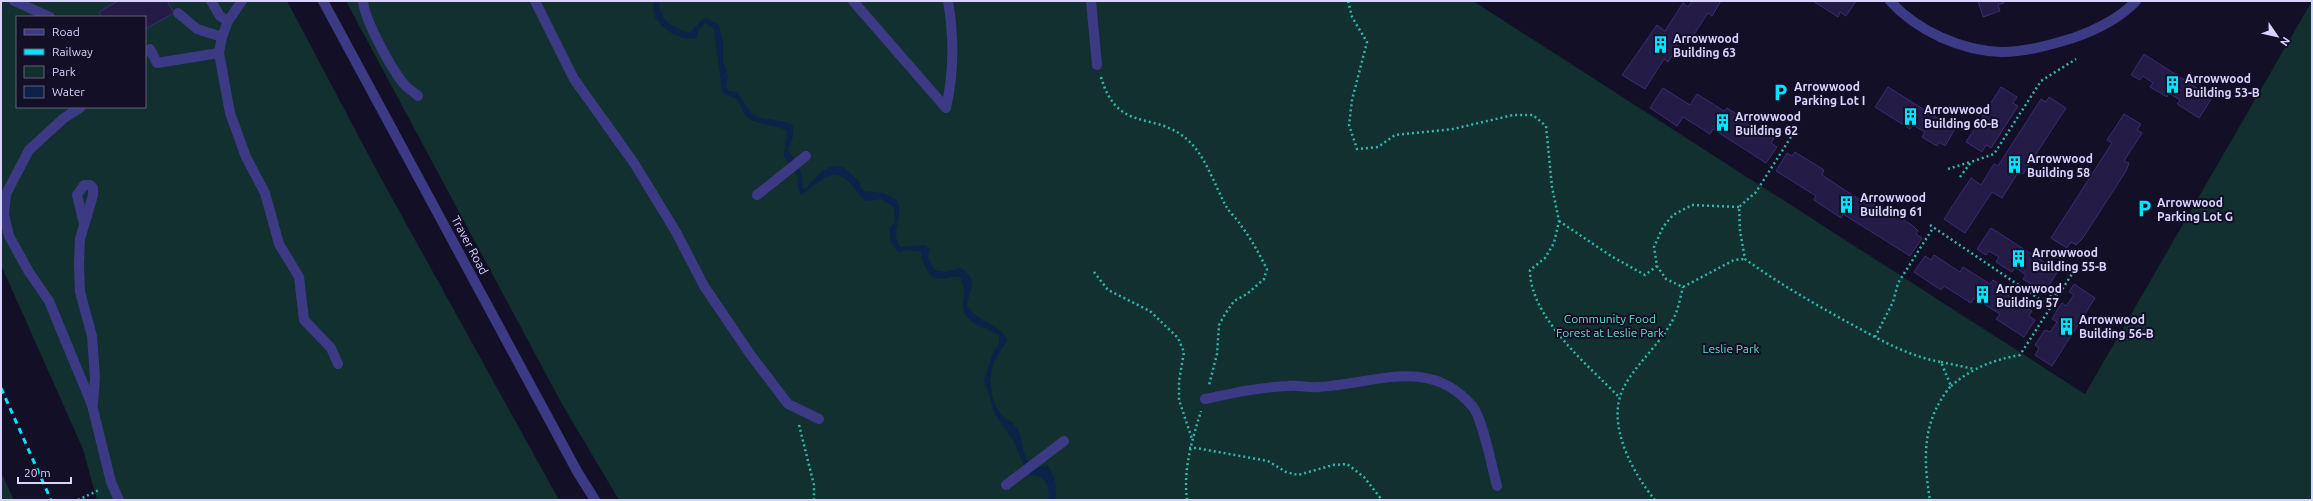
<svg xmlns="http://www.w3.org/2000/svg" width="2313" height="501" font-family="Ubuntu,sans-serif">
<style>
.green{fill:#12302f;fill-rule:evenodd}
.water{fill:#0c2248}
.building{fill:#241b47;stroke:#3b2d73}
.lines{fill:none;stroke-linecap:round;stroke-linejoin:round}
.path{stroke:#2fb8b0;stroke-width:2.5;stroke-dasharray:2 3;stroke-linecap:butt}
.lane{stroke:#3d3a85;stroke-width:10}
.street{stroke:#3d3a85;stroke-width:10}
.rail{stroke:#00e5ff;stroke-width:3;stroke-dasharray:6 5;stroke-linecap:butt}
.labels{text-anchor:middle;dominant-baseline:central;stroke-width:4;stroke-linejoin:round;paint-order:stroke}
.poi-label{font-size:12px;font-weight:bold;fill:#d9d4ff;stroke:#130f26;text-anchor:start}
.street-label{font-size:12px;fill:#d9d4ff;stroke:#130f26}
.park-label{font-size:12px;fill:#5fe0c0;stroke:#130f26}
</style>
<rect width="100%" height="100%" fill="#130f26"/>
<!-- green -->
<g class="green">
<path d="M1 1H287L377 171 559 500H97L83 449 1 265ZM17 17H145V107H17Z"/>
<polygon points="346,1 1473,1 2085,394 2312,1 2312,500 619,500 562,404"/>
<polygon points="1,472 14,500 1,500"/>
</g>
<!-- water -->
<path class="water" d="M653 1H659C660 21 671 26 688 33 696 29 698 21 706 18L719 25 723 41V61L728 76 726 86 729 91 737 92C742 99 747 110 754 115 763 121 781 118 793 126V136L788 149 802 175 803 188 806 189C813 179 829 161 842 167 848 170 855 178 860 182V187L864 191 884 193 897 200C905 217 889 232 900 247L925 245 930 249 928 257 934 270 945 272 960 268C980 279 969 289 967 305 976 322 997 322 1007 339 1005 347 998 352 995 360 987 375 990 402 1002 415 1006 419 1012 421 1016 427 1025 441 1020 455 1033 468L1049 466 1056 484V500H1049C1049 485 1047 476 1030 475L1023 464 1015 443 995 414 984 381 992 355 999 343V335C990 329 975 326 968 318 957 307 970 294 960 277 952 275 948 279 940 279 928 279 922 262 921 252L906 250 899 252C890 245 890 237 890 227L895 222 894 207 881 199 866 201C859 196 855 188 849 182 831 164 817 185 801 195L798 188 797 175 784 157 787 134 786 130C775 125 754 124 747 117 742 113 742 106 738 101 733 95 726 97 722 91L714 29 705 23 700 28 696 38C683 42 664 31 657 20 653 15 653 7 653 1Z"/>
<!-- building -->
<g class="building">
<polygon points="118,1 167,1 174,13 145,29 145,17 102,17 99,12"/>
<polygon points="1692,1 1721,1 1712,16 1708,13 1687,45 1677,39 1674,44 1678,46 1668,62 1664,59 1645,89 1622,75 1657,25 1665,31 1683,3 1688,7"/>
<polygon points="1813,1 1856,1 1846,16 1840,12 1838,17"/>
<polygon points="1978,1 2003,1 2004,3 1998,5 2000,11 1983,17"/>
<polygon points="2144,54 2212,98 2199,118 2177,104 2180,100 2169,93 2167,97 2150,87 2153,83 2143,76 2140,80 2131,75"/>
<polygon points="1888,87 1955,129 1945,146 1939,142 1937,146 1922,137 1925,132 1913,125 1910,129 1875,107"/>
<polygon points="2001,87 2017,97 2013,103 2018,106 1991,148 1986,145 1982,152 1966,142"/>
<polygon points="1663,88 1690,105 1697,94 1724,111 1727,108 1774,138 1771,143 1777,147 1766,163 1713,129 1710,134 1683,117 1677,126 1650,108"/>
<polygon points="2049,97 2066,108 2023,174 2019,171 2002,198 1992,192 1965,233 1944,219 1971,178 1981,185 1994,164 1998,166 2041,99 2046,102"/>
<polygon points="2124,114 2141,124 2137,130 2142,133 2124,161 2129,163 2126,171 2082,239 2076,245 2071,242 2067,248 2051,238 2112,143 2107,140"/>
<polygon points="1795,152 1824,170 1822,175 1860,200 1862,196 1912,225 1918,231 1916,234 1922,238 1910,256 1843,214 1841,218 1814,200 1816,196 1776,171 1787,153 1792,156"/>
<polygon points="1991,228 2058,271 2047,288 2042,284 2039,289 2023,279 2026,275 2015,267 2012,272 1996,262 1999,257 1989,251 1986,255 1977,249"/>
<polygon points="1934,255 1960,272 1963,267 1990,284 1993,280 2008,290 2006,294 2032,311 2029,316 2035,320 2024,337 1996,319 2000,314 1974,298 1971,303 1944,286 1941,290 1914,272 1925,256 1931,260"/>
<polygon points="2074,284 2095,298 2052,366 2035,355 2039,348 2035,345 2045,330 2050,332 2057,322 2052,319 2059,307 2062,303 2066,306 2074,295 2069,292"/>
</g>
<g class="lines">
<!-- path -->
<g class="path">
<path d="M1348 1 1352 17 1367 42 1352 100 1349 125 1357 149 1378 147 1395 135 1453 129 1513 115H1533L1546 126 1552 187 1559 221 1554 243 1545 258 1530 270C1530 318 1588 365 1620 398"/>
<path d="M1101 77C1117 132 1151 112 1183 136 1205 152 1214 185 1227 208 1231 214 1238 220 1242 227 1252 240 1259 254 1267 269L1264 279 1247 294 1234 301 1225 314 1219 325 1217 354 1209 385"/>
<path d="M1791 137 1756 192 1739 207 1740 231 1745 259C1778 283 1813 303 1849 323 1879 339 1907 356 1941 362L1951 386C1922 420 1923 459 1930 500"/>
<polyline points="1948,169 1970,162"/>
<polyline points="1960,177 1971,162 1994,154 2041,81 2076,59"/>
<polyline points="1739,207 1692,205 1673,215 1663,227 1654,247 1657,266 1666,279 1683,287 1734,260 1745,259"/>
<polyline points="1559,221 1611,256 1645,275 1657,266"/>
<polyline points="1930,225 2051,307"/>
<polyline points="1094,272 1108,290 1150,311 1178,338 1184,352 1179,381 1179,400 1192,439"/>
<polyline points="2041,301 2061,291"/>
<polyline points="1875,337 1893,302 1898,283 1933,228"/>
<polyline points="1941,362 1974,369"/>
<path d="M1951 386C1972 368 1993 360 2020 355L2072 274"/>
<polyline points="799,425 814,485 814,500"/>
<polyline points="1189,448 1196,448 1268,461 1286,472 1298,475 1333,465 1347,464 1364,477 1382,500"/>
<polyline points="78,500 99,490"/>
<path d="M1187 500C1183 468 1192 441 1201 411"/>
<path d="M1655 500C1632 472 1604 421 1625 385 1639 360 1665 340 1676 313 1679 305 1681 295 1683 287"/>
</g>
<!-- lane -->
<g class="lane">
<polyline points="14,1 50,17"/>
<polyline points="211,1 220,16 228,21"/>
<polyline points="242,1 228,21 222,37 219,53 230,113 246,157 265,193 279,244 299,277 304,320 331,348 338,364"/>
<path d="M363 1C364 19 392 70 404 84 408 89 414 92 418 96"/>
<polyline points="535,1 574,79 634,163 676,232 704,286 750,354 788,404 819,419"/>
<path d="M853 1 946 108C954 73 954 36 948 1"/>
<polyline points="1091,1 1097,65"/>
<polyline points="178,13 197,29 222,37"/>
<polyline points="145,52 150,49 157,63 219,53"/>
<polyline points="81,107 64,118 29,150 6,194 4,215 9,236 29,272 49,301 92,405 111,482 119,500"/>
<polyline points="757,195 806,156"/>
<polyline points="84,224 77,195 84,185 90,185 93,188 93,195 80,239 79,265 80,292 92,336 95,378 93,403"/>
<path d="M1205 399C1233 393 1260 387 1289 386 1299 385 1309 388 1319 387 1374 384 1430 355 1473 407 1483 420 1492 468 1497 486"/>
<polyline points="1006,485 1064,441"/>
</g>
<!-- street -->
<g class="street">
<polyline points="323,1 578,473 595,500"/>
<path d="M1890 1C1917 31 1962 51 2002 52 2026 52 2050 45 2073 38 2096 30 2119 19 2136 1"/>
</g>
<!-- rail -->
<polyline class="rail" points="1,388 51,500"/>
</g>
<!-- icons -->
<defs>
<symbol id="building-bare" viewBox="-9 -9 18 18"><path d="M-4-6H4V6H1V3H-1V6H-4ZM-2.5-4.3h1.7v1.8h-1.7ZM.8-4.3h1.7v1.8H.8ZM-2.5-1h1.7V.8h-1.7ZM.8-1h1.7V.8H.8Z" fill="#00e5ff" stroke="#130f26" stroke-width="2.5" paint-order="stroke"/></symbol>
<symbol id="parking-bare" viewBox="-9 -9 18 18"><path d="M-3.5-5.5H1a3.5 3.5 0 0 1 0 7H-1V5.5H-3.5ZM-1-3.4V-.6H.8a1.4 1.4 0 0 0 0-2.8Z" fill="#00e5ff" stroke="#130f26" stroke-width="2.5" paint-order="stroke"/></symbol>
</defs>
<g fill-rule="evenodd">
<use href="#building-bare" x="1648" y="32" width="25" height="25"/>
<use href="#building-bare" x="2160" y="72" width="25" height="25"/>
<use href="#parking-bare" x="1768" y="80" width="25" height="25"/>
<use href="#building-bare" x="1898" y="104" width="25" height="25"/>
<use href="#building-bare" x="1710" y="110" width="25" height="25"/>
<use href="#building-bare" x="2002" y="152" width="25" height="25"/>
<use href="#building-bare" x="1834" y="192" width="25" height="25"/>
<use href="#parking-bare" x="2132" y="196" width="25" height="25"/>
<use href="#building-bare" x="2006" y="246" width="25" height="25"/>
<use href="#building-bare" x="1970" y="282" width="25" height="25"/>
<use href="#building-bare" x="2054" y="314" width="25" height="25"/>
</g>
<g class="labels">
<!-- poi labels -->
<g class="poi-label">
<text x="1673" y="38">Arrowwood<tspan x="1673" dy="14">Building 63</tspan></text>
<text x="2185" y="78">Arrowwood<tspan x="2185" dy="14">Building 53-B</tspan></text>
<text x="1794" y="86">Arrowwood<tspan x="1794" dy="14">Parking Lot I</tspan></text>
<text x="1924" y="109">Arrowwood<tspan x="1924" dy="14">Building 60-B</tspan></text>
<text x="1735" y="116">Arrowwood<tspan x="1735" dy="14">Building 62</tspan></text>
<text x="2027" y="158">Arrowwood<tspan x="2027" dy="14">Building 58</tspan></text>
<text x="1860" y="197">Arrowwood<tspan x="1860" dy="14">Building 61</tspan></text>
<text x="2157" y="202">Arrowwood<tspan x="2157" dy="14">Parking Lot G</tspan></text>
<text x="2032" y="252">Arrowwood<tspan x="2032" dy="14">Building 55-B</tspan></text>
<text x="1996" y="288">Arrowwood<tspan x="1996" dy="14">Building 57</tspan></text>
<text x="2079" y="319">Arrowwood<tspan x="2079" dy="14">Building 56-B</tspan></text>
</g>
<!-- street labels -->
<g class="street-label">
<text transform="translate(470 245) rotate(62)">Traver Road</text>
</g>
<!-- park labels -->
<g class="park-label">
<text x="1610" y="318">Community Food<tspan x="1610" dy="14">Forest at Leslie Park</tspan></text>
<text x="1731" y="348">Leslie Park</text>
</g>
</g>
<!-- border -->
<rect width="2313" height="501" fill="none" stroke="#d9d4ff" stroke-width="4"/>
<!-- legend -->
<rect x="16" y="16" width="130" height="92" fill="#130f26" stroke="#625e7d"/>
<rect x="24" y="29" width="20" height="6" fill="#3d3a85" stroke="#625e7d"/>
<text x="52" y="36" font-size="12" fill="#d9d4ff">Road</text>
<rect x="24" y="49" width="20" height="6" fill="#00e5ff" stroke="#625e7d"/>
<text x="52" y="56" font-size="12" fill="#d9d4ff">Railway</text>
<rect x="24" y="66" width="20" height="12" fill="#12302f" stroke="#625e7d"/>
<text x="52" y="76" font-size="12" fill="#d9d4ff">Park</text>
<rect x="24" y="86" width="20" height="12" fill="#0c2248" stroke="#625e7d"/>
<text x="52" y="96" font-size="12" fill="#d9d4ff">Water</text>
<!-- north arrow -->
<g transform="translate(2277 36) rotate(124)" stroke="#130f26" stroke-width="3" paint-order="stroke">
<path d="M0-3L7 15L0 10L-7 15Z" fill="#d9d4ff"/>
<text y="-6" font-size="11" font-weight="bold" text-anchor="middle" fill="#d9d4ff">N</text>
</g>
<!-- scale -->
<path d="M18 477v6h53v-6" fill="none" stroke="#d9d4ff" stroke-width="2"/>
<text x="24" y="477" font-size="12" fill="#d9d4ff" stroke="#130f26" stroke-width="3" paint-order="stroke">20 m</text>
</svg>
